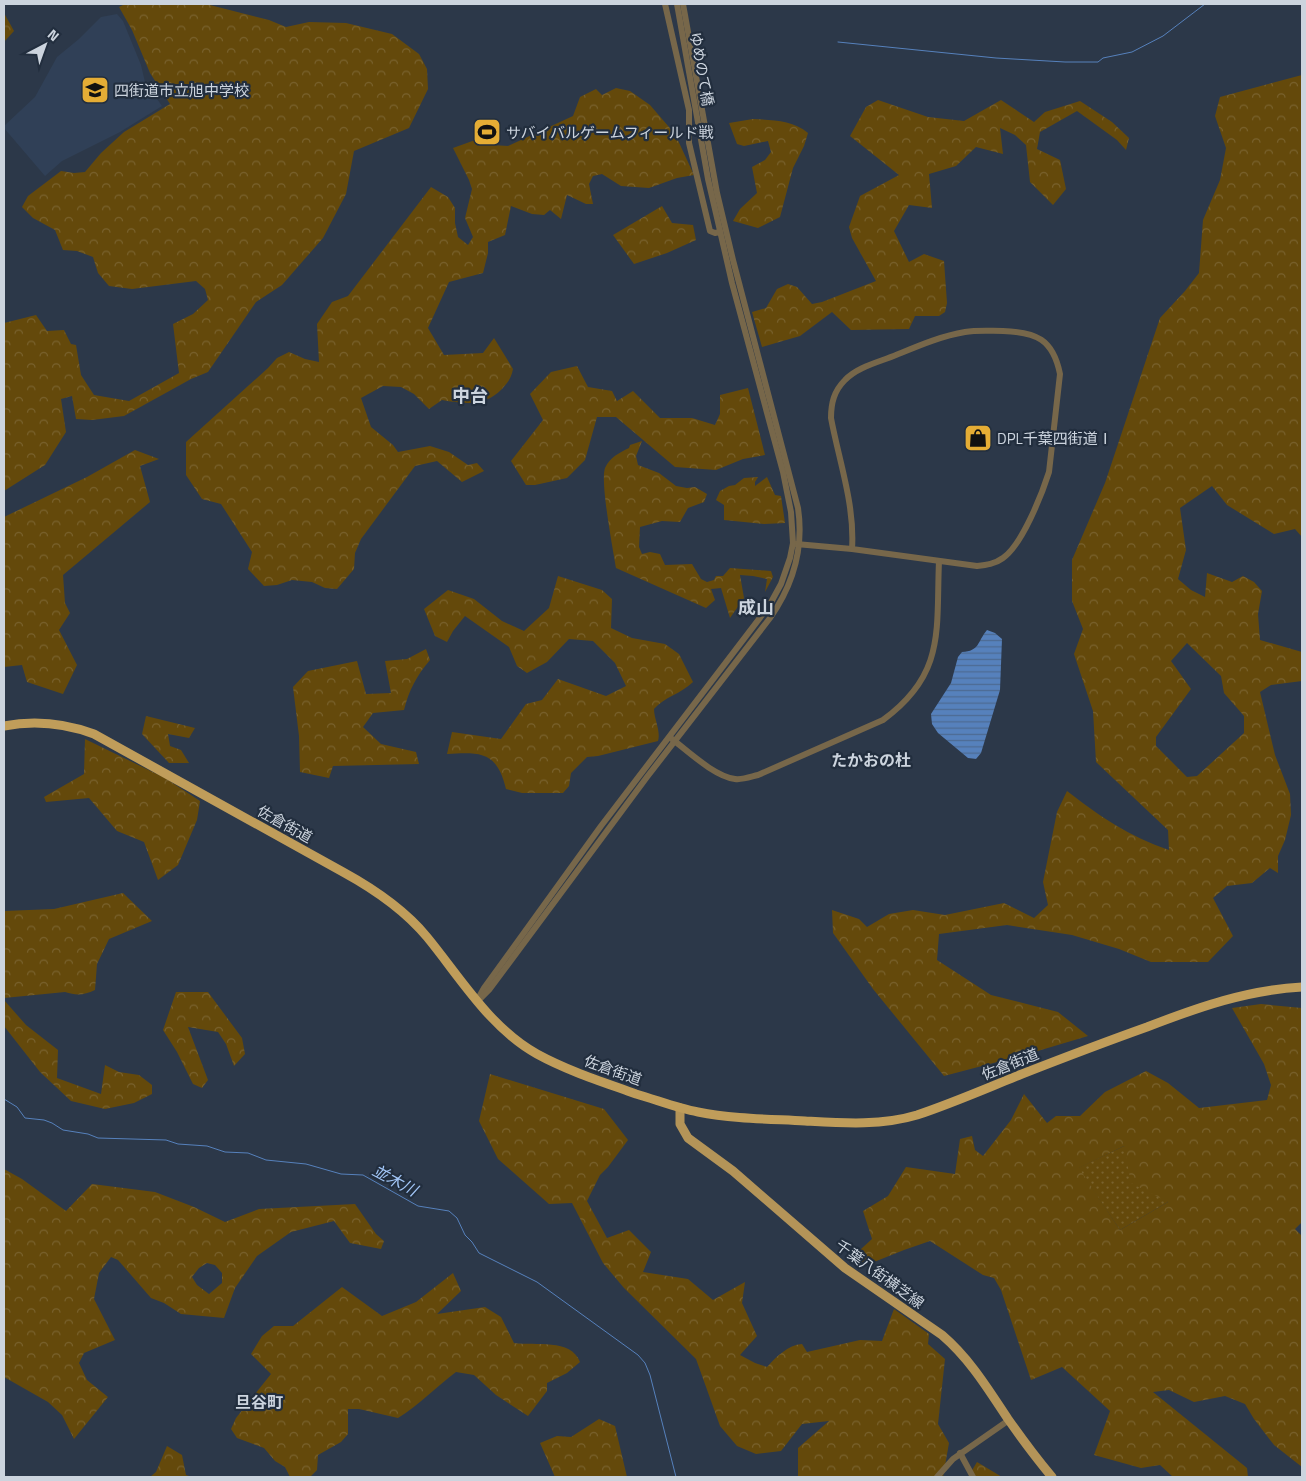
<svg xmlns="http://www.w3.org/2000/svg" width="1306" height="1481" font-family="'Titillium Web','Noto Sans JP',sans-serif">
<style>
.built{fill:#304057}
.grass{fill:url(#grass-dots)}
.forest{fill:url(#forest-crowns);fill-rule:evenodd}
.water{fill:url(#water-rules)}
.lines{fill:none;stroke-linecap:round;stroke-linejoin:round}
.stream{stroke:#5681bc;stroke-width:1}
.tertiary{stroke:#77674a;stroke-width:6}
.primary{stroke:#b49458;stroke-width:9}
.trunk{stroke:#c09d5a;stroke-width:9}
.labels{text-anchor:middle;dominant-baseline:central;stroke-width:4.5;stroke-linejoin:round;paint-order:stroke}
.street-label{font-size:15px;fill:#ccd4de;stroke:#222e3e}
.poi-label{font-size:15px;fill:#ccd4de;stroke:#222e3e;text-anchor:start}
.neighbourhood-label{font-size:16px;font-weight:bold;fill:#ccd4de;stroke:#222e3e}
.water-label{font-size:16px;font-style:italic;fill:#a2c6f7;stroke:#222e3e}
.quarter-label{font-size:18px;font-weight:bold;fill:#ccd4de;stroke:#222e3e}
</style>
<defs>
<pattern id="grass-dots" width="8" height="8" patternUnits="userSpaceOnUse" patternTransform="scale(1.25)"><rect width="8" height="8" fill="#64490b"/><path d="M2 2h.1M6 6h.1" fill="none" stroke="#79622e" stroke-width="1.8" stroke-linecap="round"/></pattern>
<pattern id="forest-crowns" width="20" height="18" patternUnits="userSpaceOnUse" patternTransform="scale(1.25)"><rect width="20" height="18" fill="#64490b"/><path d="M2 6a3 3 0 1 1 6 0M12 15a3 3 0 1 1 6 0" fill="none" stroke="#79622e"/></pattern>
<pattern id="water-rules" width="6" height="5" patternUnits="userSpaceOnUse" patternTransform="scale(1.25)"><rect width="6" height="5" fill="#5681bc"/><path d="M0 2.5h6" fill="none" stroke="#4d6a92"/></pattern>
</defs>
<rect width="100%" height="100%" fill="#2c3849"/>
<!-- built -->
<polygon class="built" points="117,14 123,21 141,65 145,82 162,106 120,132 62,161 45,176 4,128 4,126 35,97 57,57 79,39 101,17"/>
<!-- grass -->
<polygon class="grass" points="1124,1146 1168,1202 1120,1230 1078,1168"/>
<!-- forest -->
<g class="forest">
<polygon points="125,4 206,4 269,20 286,27 309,22 346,23 392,34 419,54 427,69 428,89 409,128 354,151 346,194 323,238 282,285 256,302 208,372 191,379 124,416 92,420 76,419 72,396 61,399 66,432 45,465 4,491 4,323 36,315 47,331 64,330 71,344 76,345 81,375 94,395 129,401 179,373 173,324 193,314 208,300 205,289 196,281 132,289 109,286 98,273 93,257 77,251 63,250 55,230 33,218 22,207 28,196 61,171 74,173 85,172 101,153 124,132 170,104 150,73 132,30 119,7"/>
<polygon points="4,13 14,31 4,42"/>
<path d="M1302 75V537L1295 529 1274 534 1227 505 1212 486 1180 508 1186 550 1178 579 1191 590 1205 597 1207 573 1232 582 1243 576 1254 582 1262 591 1258 614 1260 640 1302 652V681L1271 685 1260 692 1275 755 1290 794 1291 815 1285 840 1278 856V873L1270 868 1252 883 1227 886 1213 898 1233 936 1208 962H1151L1119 949 1072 935 1007 925 939 934 937 960 991 995 1058 1012 1088 1036 1031 1053 944 1076 873 989 833 933 832 910 859 919 867 927 889 914 913 910 945 915 1004 903 1034 918 1048 905 1043 882 1057 812 1067 791C1101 817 1128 836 1169 850L1168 830 1096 762 1093 711 1074 654 1083 629 1072 601V560L1105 483 1160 318 1185 291 1199 273 1203 220 1220 180 1226 148 1215 116 1220 97ZM1187 643 1221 676 1224 693 1244 716V733L1197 776 1187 777 1156 746V737L1191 689 1171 661Z"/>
<path d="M616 88 630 91 650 105 675 134 694 175 677 178 649 188 621 186 602 174 593 176 589 184 593 204H586L567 195 561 219 550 210 544 215 532 214 511 206 505 235 488 242V253L483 273 449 282 428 328 444 355 483 353 494 338 513 369C511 379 508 382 502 389 484 407 465 404 442 400L429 409 414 394 401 387 383 386 361 398 371 427 393 445 398 452 430 446 449 452 468 465 477 463 484 471 462 482 437 461 415 466 361 539 355 553 354 569 337 589 325 588 312 582 292 580 277 585 264 586 248 569 252 552 221 504 202 499 186 475V442L268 368 277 358 289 352 305 359 319 362 317 324 332 302 348 296 431 187 448 197 455 208V223L458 237 468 245 473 237 465 218 472 189 469 180 453 148 478 139 492 145 508 146 573 116 580 97 596 89 602 95Z"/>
<polygon points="878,100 928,117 964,121 1001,100 1034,122 1045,112 1080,101 1112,122 1129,138 1126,150 1117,140 1077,111 1040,132 1037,149 1060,160 1066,189 1053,205 1030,182 1026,145 1015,135 1000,128 1003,154 976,147 956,166 929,174 932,208 909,205 894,231 909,262 924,254 944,261 947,303 945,312 939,316 915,316 909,329 851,330 832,312 800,336 762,347 752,312 766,308 777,289 788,284 797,287 812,304 822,302 876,281 852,238 849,227 860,196 899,175 850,136 866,107"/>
<path d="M753 119C773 120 793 120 808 133L804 146 793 168 780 217 758 228 733 221 740 209 757 193 752 167 765 160 771 152 768 141 744 146 737 144 729 123Z"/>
<polygon points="662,206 672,223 693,225 696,240 667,253 634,264 613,235"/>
<polygon points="577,366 588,387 612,391 617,401 633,391 660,418 692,418 715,425 720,414 720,395 748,388 765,455 743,459 716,470 675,467 616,417 597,417 585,460 567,478 535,485 526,485 511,461 543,420 530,394 551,372"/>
<path d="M642 441 636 456 638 465 659 473 676 486 687 488 695 487 707 494 704 502 688 508 680 522 662 521 640 527 639 547 642 554 650 552 660 554 665 565 692 564 701 579 707 582 714 580 716 576H723L730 568 771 571 773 577 765 592 767 579 753 576 740 575 744 598 730 618 721 588 711 589 715 600 706 608 616 568C613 549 600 482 605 468 610 457 619 453 629 448L630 445Z"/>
<polygon points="135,450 159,459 140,466 150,502 63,575 65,603 70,613 59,630 77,665 63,694 27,682 22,665 4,667 4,517 87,477"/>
<polygon points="758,477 755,482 755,486 767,477 775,495 781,496 785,523 764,524 724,520 724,505 716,500 720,491 729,486 735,485 744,478"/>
<path d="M558 576 602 590 612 599 611 628 632 638 665 644 679 654 693 682C681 694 664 697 654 709 654 719 661 731 658 741L598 756 587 757 571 773 569 786 563 793H522L506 789C497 752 482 752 447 754L452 732 501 739 526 704 542 700 558 679 606 696 626 686 615 663 593 641 569 639 547 662 527 673 517 666 509 647 465 616 453 631 447 642 435 636 424 609 448 590 474 599 502 621 524 631 549 608Z"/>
<path d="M426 649 430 660C417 675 409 690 404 710L373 713 363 727 381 744 416 752 419 764 333 766 329 778 300 772 299 736 293 687 308 671 357 661 366 694 391 693 385 661 407 659Z"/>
<polygon points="146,716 195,728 189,738 168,734 170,746 181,750 189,763 169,763 142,734"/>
<polygon points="85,739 165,778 200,801 197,820 178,865 158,880 144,842 117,831 89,798 46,802 44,797 84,774"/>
<path d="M123 893 152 921 109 939 97 964 95 990C84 995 77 996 65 992L4 998V911L54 909Z"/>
<polygon points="176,992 208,992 242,1038 245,1054 234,1066 226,1044 218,1032 188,1027 208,1080 202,1088 193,1084 177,1052 163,1030"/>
<polygon points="4,1000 26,1025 58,1050 57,1078 101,1094 105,1065 119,1072 139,1075 152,1085 152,1094 134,1103 105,1109 71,1101 40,1072 4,1026"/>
<path d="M1261 1004 1302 1008V1222L1295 1229 1302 1236V1467L1274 1445 1254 1419 1245 1404 1225 1396 1194 1402 1169 1390 1153 1392 1247 1468 1248 1477H1173L1160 1465 1141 1468 1094 1455 1110 1411 1062 1367 1031 1380 1001 1290 994 1278 983 1275 930 1241 904 1250 864 1266 850 1259 872 1239 863 1211 888 1196 906 1167 955 1174 960 1139 972 1136 975 1150 983 1156 1011 1120 1024 1094 1047 1123 1056 1116H1080L1105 1092 1146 1071 1168 1083 1199 1108 1267 1100 1271 1085 1264 1064 1232 1008ZM1124 1146 1131 1183 1168 1202 1120 1230 1079 1168Z"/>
<path d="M490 1074 604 1109 628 1140 608 1167 600 1175 587 1201 607 1238 629 1230 651 1252 643 1272 688 1279 713 1300 745 1282 742 1303 757 1336 740 1355 755 1363 767 1367C776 1357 788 1345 802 1344L807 1352 860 1340 882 1341 894 1309 929 1334 928 1344 945 1359 938 1424 949 1443 943 1477H798V1448L829 1421 802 1424 781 1451 756 1454 737 1446 720 1426 696 1359 624 1288 603 1263 572 1203 549 1204 498 1159 479 1121Z"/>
<path d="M4 1169 22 1179 66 1211 92 1184 155 1192 194 1207 225 1222 259 1209 355 1204 376 1234 384 1241 381 1249 350 1243 334 1221 291 1232 257 1256 235 1288 224 1318 181 1314 164 1303 151 1298 118 1260 111 1257 99 1273 94 1299 115 1340 84 1353 79 1363 87 1380 108 1397 74 1439 62 1415 48 1402 4 1377ZM207 1263 215 1265 222 1273V1283L209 1294 197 1285 192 1277 199 1268Z"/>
<path d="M453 1273 461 1291 437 1314 485 1307 501 1317 514 1343C535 1346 571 1338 580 1362L567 1373 547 1383V1391L528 1416 496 1395 474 1375 456 1372C436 1387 419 1405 398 1418L359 1409H348V1434L341 1442 318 1455 317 1470 310 1477H290L285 1467 275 1461 264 1448 237 1438 231 1429 236 1418 271 1374 251 1354 262 1336 274 1326H293L342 1287 382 1316 416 1302Z"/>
<polygon points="599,1419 615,1426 627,1477 555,1477 540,1443 557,1436 571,1437"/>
<polygon points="167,1446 182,1455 186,1475 192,1477 150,1477 156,1472"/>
<polygon points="977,1462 1002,1477 968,1477"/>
</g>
<!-- water -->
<path class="water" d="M987 630 995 633 1002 639 1000 690 981 753 976 759 968 758 938 733 932 724 931 714 951 683 958 657 962 652C980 651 977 642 987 630Z"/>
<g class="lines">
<!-- stream -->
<g class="stream">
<polyline points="838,42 996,58 1065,62 1098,62 1103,58 1132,52 1163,36 1205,4"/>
<polyline points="4,1099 17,1107 25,1118 44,1120 52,1123 63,1130 88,1134 98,1138 166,1140 178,1144 207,1146 225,1152 248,1153 266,1160 306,1164 341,1174 363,1175 418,1206 449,1211 457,1218 465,1235 472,1242 479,1253 537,1282 638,1355 645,1363 650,1375 676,1477"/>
</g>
<!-- tertiary -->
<g class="tertiary">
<polyline points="665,4 689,110 689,143 710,231 715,233 720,232"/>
<path d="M796 544 852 549 977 566C986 565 995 564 1003 558 1022 545 1042 494 1049 472L1060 374C1053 339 1036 332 1003 331 990 331 977 330 965 332 941 336 918 346 896 355 879 362 857 367 845 380 834 391 831 403 831 418 839 461 855 505 852 549"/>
<path d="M672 739C689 752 714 776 735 779 743 780 750 777 758 775L883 720C946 674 936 630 939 561"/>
<polyline points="479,997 484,988 601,826 769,606 781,584 790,558 793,543 791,512 783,472 732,283 718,222 708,179 677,4"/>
<path d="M478 1001 489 990 647 777 770 618C793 585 804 548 798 508L733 260 717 193 683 4"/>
<polyline points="960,1453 973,1477"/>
<polyline points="937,1477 953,1459 1009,1420"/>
</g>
<!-- primary -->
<path class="primary" d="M680 1108V1124L688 1138 733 1171 845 1268 942 1335C970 1359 988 1389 1008 1419 1022 1439 1037 1459 1052 1477"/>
<!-- trunk -->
<path class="trunk" d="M4 726C35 720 64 723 94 734L343 872C374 889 404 909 427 937 460 977 490 1028 537 1054 568 1071 603 1082 636 1094 657 1100 677 1108 698 1112 733 1119 769 1119 805 1121 841 1123 881 1126 917 1115 953 1103 987 1088 1022 1074 1063 1058 1105 1042 1147 1027 1199 1007 1247 990 1302 987"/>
</g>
<!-- icons -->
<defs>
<symbol id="school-square" viewBox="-11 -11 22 22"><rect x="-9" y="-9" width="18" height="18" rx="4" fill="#e5ad35" stroke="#222e3e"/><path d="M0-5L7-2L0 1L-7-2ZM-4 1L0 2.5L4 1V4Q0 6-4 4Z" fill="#111"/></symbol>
<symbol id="stadium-square" viewBox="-11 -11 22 22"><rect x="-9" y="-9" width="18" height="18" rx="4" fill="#e5ad35" stroke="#222e3e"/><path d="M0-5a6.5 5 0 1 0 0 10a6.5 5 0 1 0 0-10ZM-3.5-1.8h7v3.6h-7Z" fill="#111"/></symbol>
<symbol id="shop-square" viewBox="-11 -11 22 22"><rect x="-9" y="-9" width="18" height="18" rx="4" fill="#e5ad35" stroke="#222e3e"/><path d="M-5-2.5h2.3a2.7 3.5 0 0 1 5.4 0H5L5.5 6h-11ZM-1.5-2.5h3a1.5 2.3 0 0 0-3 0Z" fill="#111"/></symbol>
</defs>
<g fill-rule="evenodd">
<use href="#school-square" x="79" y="74" width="32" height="32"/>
<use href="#stadium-square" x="471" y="116" width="32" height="32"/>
<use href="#shop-square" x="962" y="422" width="32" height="32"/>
</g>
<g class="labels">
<!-- street labels -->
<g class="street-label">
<text transform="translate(702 69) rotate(80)">ゆめのて橋</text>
<text transform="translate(285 824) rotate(29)">佐倉街道</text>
<text transform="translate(1010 1064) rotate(-22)">佐倉街道</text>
<text transform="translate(613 1070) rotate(20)">佐倉街道</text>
<text transform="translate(880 1274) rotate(36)">千葉八街横芝線</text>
</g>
<!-- poi labels -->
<g class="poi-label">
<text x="114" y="90">四街道市立旭中学校</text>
<text x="506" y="132">サバイバルゲームフィールド戦</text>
<text x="997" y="438">DPL千葉四街道Ⅰ</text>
</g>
<!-- neighbourhood labels -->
<g class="neighbourhood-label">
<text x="871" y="760">たかおの杜</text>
<text x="259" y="1402">旦谷町</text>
</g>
<!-- water labels -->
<g class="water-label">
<text transform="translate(395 1180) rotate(28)">並木川</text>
</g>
<!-- quarter labels -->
<g class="quarter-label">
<text x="470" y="395">中台</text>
<text x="756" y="607">成山</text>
</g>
</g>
<!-- border -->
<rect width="1306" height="1481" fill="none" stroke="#ccd4de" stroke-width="10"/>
<!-- north arrow -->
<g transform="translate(45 45) rotate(41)" stroke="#222e3e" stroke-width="4" paint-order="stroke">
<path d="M0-4L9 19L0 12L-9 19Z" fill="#ccd4de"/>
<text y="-8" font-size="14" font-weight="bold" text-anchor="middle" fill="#ccd4de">N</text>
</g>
</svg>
